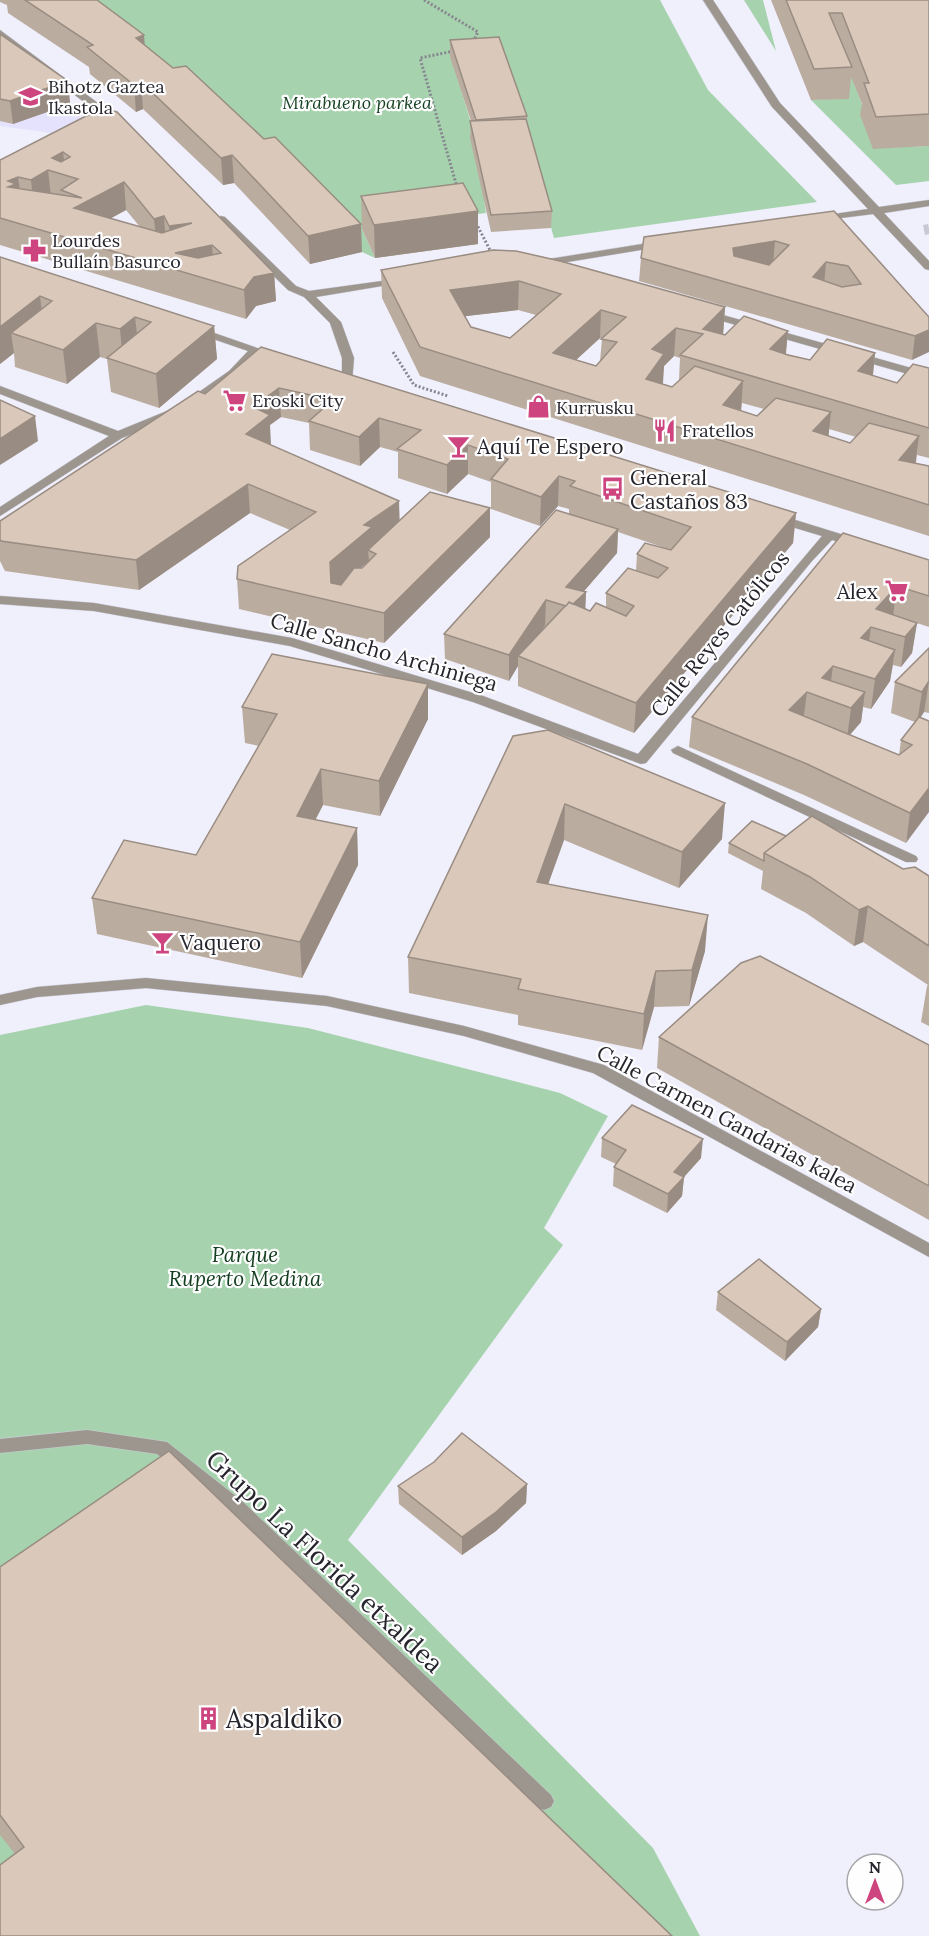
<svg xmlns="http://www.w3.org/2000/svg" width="929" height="1936" font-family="Lora,serif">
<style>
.built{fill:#e5e2fe}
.green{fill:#a6d3ae}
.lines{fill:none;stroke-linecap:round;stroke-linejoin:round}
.minor-tunnel{stroke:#c8c7d3;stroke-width:10;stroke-dasharray:10 5;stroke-linecap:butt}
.minor-casing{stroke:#cccbd7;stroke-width:1}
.path{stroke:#868590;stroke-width:3;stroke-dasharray:2 2;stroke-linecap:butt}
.minor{fill:#9c968f;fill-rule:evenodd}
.wall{fill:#bbaca0;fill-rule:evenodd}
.shaded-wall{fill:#998c82}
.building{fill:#dac8ba;stroke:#998c82;stroke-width:1.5;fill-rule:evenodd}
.labels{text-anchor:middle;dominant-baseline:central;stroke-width:4.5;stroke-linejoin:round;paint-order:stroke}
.far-poi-label{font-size:18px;fill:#26252d;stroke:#fefefe;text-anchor:start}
.far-park-label{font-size:18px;font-style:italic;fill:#123e1f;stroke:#fefefe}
.poi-label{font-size:21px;fill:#26252d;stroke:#fefefe;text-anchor:start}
.street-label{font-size:21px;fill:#26252d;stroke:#fefefe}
.park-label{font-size:21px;font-style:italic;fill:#123e1f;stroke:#fefefe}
.near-street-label{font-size:26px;fill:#26252d;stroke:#fefefe}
.near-poi-label{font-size:26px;fill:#26252d;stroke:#fefefe;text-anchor:start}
</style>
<rect width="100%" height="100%" fill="#f0effc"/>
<!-- built -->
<polygon class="built" points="0,54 70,104 86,124 62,138 45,132 0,126"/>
<!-- green -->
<g class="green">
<polygon points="59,0 660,0 708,90 817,202 554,238 526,139 451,57 475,136 486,213 362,229 375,258 362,252"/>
<polygon points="744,0 763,0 776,51"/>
<polygon points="839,44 866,115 873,148 929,146 929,181 896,185 811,100 849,98"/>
<polygon points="146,1005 308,1028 560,1093 608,1116 544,1228 563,1245 348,1540 653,1848 700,1936 0,1936 0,1035"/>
</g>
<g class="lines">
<!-- minor-tunnel -->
<polyline class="minor-tunnel" points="924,230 929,229"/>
<defs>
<g id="minor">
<polygon points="703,0 713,0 780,103 879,207 929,200 929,206 884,213 929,261 929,270 925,269 873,214 817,221 817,217 821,216 868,209 772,107"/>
<polygon points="0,30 122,121 122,125 114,125 0,38"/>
<polygon points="221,216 225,217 296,286 309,291 404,278 406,280 400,283 316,297 341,322 354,358 352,382 348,384 342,380 342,358 330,323 304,297 288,290 217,221 216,219"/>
<polygon points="661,241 665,242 665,246 537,267 531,264 537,261"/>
<polygon points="705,310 929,373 929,380 701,315 699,313"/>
<polygon points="197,327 283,357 277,360 258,354 237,375 187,412 122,438 0,516 0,507 109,436 0,394 0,386 118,431 179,406 229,371 248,351 193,332 193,328"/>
<polygon points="776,514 860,540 862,543 856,547 832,540 812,561 646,763 641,764 473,702 290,646 94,611 0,604 0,596 94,603 292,638 483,696 638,754 822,536 772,521 770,518"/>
<polygon points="678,746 916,856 918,859 916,862 906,862 673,753 671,750"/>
<polygon points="146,978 327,996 464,1026 604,1065 929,1243 929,1257 593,1073 464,1036 327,1006 146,988 37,997 0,1005 0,995 37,987"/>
<polygon points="87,1430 167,1442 242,1501 551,1795 554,1801 551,1807 544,1810 537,1807 230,1511 157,1454 87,1444 0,1453 0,1439"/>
</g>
</defs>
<!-- minor casing -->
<use href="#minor" class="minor-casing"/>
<!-- path -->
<g class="path">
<polyline points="424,0 478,32 473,42"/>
<polyline points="454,51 420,58 457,187"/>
<polyline points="476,223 491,252"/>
<polyline points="393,352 414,385 448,396"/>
</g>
<!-- minor -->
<use href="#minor" class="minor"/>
</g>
<!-- wall -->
<g class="wall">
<polygon points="0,0 97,0 362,252 310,264 234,183 223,185 143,109 136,112 90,74 89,67 8,13 7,5 0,2"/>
<polygon points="771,0 929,0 929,146 873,149 860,115 862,104 851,77 849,99 811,100"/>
<polygon points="0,34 68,81 70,104 13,124 0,121"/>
<polygon points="450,40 527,116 527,123 552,211 551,228 491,232 470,138 471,121 450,57"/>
<path d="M86 116 274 273 276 301 256 306 246 319 0 245V160ZM126 210 140 227 110 219Z"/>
<polygon points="361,196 478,211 478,244 375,258 362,229"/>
<polygon points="834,211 929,317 912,360 639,281 641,258"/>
<path d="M493 250 725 307 723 334 725 335 788 331 786 354 810 360 875 353 873 376 897 383 929 368V458L917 455 916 463 929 466V536L420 376 382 298 381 270ZM518 310 536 315 510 338 471 327 465 316ZM600 338 602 339 600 361 596 366 576 360ZM674 356 680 358 679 380 672 387 662 384 664 366ZM742 403 764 409 757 416 741 411ZM829 429 856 437 850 443 828 436Z"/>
<polygon points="0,257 214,326 217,359 159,408 111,392 107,359 100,357 67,384 15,367 14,353 0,364"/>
<path d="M261 347 796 513 793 543 634 733 518 686V666L509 681 445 659 444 634 569 514V509L558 506 540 526 491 509V482L468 474 447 494 398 478V452L380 447 360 466 310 450 309 423 281 417 270 425V445L399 501V521L490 508V537L384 643 239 609 237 579 290 530 250 513 139 590 5 571 0 561V521L205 394ZM618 532 671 550 637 554 636 571 606 593V608L590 611 585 608 586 592H583L617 553ZM369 561 362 568H359Z"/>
<polygon points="929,560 929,627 917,623 912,653 901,667 893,665 890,681 871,709 863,707 861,722 850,735 899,755 901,740 915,722 891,713 895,682 929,648 929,713 924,712 920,718 929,721 906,843 804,795 689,747 692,717"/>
<polygon points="242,707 428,719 380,816 323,805 315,820 357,828 358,865 302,978 97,934 92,898 196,855 259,746 245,743"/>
<polygon points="513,736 722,839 679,888 564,840 548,884 705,951 689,1006 654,1007 642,1050 518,1025 518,1015 409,993 408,957"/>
<polygon points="786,836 929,876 929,1026 921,1022 927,986 928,985 863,942 854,946 806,913 761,889 763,871 728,853 729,843"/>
<polygon points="659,1037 929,1045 929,1220 657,1068"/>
<polygon points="602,1138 701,1158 684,1177 682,1196 667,1213 613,1186 614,1167 616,1164 601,1157"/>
<polygon points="718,1292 821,1309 818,1327 785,1361 716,1310"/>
<polygon points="527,1484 526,1503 496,1531 462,1555 399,1504 398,1486"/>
<polygon points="0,1567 672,1936 15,1854 0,1835"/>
</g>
<!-- shaded-wall -->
<g class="shaded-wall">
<polygon points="144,35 146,61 136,38"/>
<polygon points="68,81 70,104 13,124 10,101"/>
<polygon points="141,82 143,109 136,112 134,85"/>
<polygon points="63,152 66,175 52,158"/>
<polygon points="232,155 234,183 223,185 221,158"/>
<polygon points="48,170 51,197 34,208 31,180"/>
<polygon points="18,177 22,204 11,215 8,181"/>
<polygon points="124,182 126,210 77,236 74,208"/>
<polygon points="478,211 478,244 375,258 374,225"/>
<polygon points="164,216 166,244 157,247 154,219"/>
<polygon points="192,223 212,245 214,273 172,254 169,226"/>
<polygon points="361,224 362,252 310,264 308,236"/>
<polygon points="775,241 773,265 732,272 733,248"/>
<polygon points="826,262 824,286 813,277"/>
<polygon points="274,273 276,301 256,306 246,319 244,290 254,277"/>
<polygon points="519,281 518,310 450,318 450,290"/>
<polygon points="40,296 44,330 11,333 14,353 0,364 0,327"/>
<polygon points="725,307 723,336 703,329"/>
<polygon points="601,310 600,338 552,382 553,353"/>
<polygon points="135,317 139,351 123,362 120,329"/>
<polygon points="96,323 100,357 67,384 63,350"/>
<polygon points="214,326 217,359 159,408 156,374"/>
<polygon points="676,328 674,356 664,366 663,383 644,408 646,379 652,349"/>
<polygon points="929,330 929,352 912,360 915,336"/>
<polygon points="788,331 785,360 770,349"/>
<polygon points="875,353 872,382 858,371"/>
<polygon points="743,381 741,410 723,405"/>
<polygon points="279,388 281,417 270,425 271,444 248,463 246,434 253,407"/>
<polygon points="831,412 828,441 813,431"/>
<polygon points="35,416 38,441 0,465 0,439"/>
<polygon points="379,418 380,447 360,466 359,437"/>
<polygon points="919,436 915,466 899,460"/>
<polygon points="468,445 468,474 447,494 447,465"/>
<polygon points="559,476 558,506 540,526 541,497"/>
<polygon points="248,484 250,513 139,590 136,560"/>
<polygon points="399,501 400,531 368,550 369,561 331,592 330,562 364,525"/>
<polygon points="490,508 490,537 384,643 384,613"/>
<polygon points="796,513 793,543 634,733 636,703"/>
<polygon points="618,529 617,553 573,604 586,592 585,617 568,632 566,587"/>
<polygon points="897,586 893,616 876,609"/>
<polygon points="546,600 545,625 524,658 518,656 518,666 509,681 509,655"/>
<polygon points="917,623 912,653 901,667 905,637"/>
<polygon points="871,627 867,657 861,638"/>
<polygon points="895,650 890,681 871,709 875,679"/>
<polygon points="833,666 829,696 822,678"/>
<polygon points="929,681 924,712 917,723 922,692"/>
<polygon points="428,684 428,719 380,816 379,781"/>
<polygon points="807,692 803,722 789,710"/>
<polygon points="865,692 861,722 847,738 851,708"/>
<polygon points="321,769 323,805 299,852 297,816"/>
<polygon points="929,788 929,812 906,843 910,813"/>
<polygon points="725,803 722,839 679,888 682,852"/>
<polygon points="565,804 564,840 536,918 537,882"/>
<polygon points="357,828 358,865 302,978 300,942"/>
<polygon points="868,906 863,942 854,946 859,910"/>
<polygon points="708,915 705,951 689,1006 692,970"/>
<polygon points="656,971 654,1007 642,1050 644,1014"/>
<polygon points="703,1139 701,1158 684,1177 682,1196 667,1213 668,1194 674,1172"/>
<polygon points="821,1309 818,1327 785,1361 787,1342"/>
<polygon points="527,1484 526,1503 496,1531 462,1555 462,1537"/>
</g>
<!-- building -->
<g class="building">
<polygon points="25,0 97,0 144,35 136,38 173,68 186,66 264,139 275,137 361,224 308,236 232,155 221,158 141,82 134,85 87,47 93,45"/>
<polygon points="786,0 929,0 929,114 876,117 864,83 869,83 842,13 829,13 852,67 814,69"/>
<polygon points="0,34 68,81 10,101 0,99"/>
<polygon points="499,37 527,116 476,120 450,40"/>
<path d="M106 109 117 112 274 273 254 277 244 290 0 218V160L86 116ZM63 152 70 157 61 162 52 158ZM48 170 78 179 61 190 82 198 8 187 16 184 8 181 18 177 31 180ZM124 182 154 219 164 216 169 226 192 223 162 233 74 208ZM212 245 221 253 198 258 175 253Z"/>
<polygon points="526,119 552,211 491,215 470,121"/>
<polygon points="463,183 478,211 374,225 361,196"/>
<path d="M834 211 929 317V330L915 336 641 258 644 237ZM775 241 789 245 769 265 734 256 733 248ZM826 262 848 266 861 284 842 287 813 277Z"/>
<path d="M493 250 516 251 560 261 725 307 703 329 725 335 744 316 788 331 770 349 788 355 810 360 827 339 875 353 858 371 897 383 913 364 929 368V428L680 355 703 334 676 328 652 349 664 354 646 379 672 387 695 366 743 381 723 405 757 416 776 398 831 412 813 431 850 443 869 423 919 436 899 460 929 466V505L420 347 381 270ZM519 281 561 294 510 338 471 327 450 290ZM601 310 626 317 601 339 617 342 596 366 553 353Z"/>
<polygon points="0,257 214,326 156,374 107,358 151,322 135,317 120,329 96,323 63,350 11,333 52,301 40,296 0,327"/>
<polygon points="261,347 796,513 636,703 518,656 569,602 590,611 596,603 626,616 634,606 606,593 628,568 658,578 668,568 637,554 645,543 671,550 691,527 570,486 575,481 559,476 541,497 491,479 508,459 468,445 447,465 397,449 421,430 379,418 359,437 309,421 333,400 279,388 253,407 270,415 246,434 399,501 364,525 372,527 330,562 331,583 341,585 354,568 362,568 376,554 368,550 430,492 490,508 384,613 237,579 238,566 316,512 248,484 136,560 1,541 0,539 0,521 198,391 205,394"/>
<polygon points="0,400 35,416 0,439"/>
<polygon points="556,510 618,529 566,587 586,592 573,604 569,602 566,606 546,600 509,655 444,634"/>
<polygon points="843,533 929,560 929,596 897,586 876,609 917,623 905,637 871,627 861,638 895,650 875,679 833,666 822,678 865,692 851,708 807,692 789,710 899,755 912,745 901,740 919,717 929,721 929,788 910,813 807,764 692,717"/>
<polygon points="929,648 929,681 922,692 895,682"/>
<polygon points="272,654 428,684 379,781 321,769 297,816 357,828 300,942 92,898 124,840 196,855 277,714 242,707"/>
<polygon points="548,730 725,803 682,852 565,804 537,882 708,915 692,970 656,971 644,1014 518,989 521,979 408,957 513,736"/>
<polygon points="812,816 903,869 915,867 929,876 929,946 868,906 859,910 810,877 764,853"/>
<polygon points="752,821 786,836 764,853 764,861 729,843"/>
<polygon points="760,956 929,1045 929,1186 659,1037 741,963"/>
<polygon points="632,1105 703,1139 674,1172 684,1177 668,1194 614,1167 626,1150 602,1138"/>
<polygon points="759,1259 821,1309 787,1342 718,1292"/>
<polygon points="462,1433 527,1484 496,1512 462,1537 398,1486 434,1462"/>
<polygon points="169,1451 672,1936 0,1936 0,1865 24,1847 0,1815 0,1567"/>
</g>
<!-- icons -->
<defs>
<symbol id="school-bare" viewBox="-9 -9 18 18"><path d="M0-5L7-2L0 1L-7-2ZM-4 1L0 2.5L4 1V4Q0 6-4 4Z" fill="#cd447e" stroke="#fefefe" stroke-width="2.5" paint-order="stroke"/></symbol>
<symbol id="pharmacy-bare" viewBox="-9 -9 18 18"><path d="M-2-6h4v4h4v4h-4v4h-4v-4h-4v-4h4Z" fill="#cd447e" stroke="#fefefe" stroke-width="2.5" paint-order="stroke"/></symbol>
<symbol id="supermarket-bare" viewBox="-9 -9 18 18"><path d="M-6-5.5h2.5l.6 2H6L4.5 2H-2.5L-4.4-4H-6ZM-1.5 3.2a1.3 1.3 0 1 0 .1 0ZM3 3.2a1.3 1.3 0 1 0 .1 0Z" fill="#cd447e" stroke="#fefefe" stroke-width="2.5" paint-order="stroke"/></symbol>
<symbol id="shop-bare" viewBox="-9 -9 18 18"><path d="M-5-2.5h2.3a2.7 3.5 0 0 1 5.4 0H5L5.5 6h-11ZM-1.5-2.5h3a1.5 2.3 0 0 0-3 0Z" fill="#cd447e" stroke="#fefefe" stroke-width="2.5" paint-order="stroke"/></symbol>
<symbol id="restaurant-bare" viewBox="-9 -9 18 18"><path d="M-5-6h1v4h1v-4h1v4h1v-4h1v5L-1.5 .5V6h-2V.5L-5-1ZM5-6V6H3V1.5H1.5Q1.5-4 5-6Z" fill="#cd447e" stroke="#fefefe" stroke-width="2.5" paint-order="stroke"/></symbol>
<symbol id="bar-bare" viewBox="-9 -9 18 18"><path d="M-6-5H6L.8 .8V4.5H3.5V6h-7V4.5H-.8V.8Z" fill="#cd447e" stroke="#fefefe" stroke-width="2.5" paint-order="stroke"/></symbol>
<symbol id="bus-bare" viewBox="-9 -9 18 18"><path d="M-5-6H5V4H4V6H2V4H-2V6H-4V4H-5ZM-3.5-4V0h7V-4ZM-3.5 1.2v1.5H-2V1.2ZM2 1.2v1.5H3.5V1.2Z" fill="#cd447e" stroke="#fefefe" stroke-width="2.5" paint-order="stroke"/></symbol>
<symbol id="building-bare" viewBox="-9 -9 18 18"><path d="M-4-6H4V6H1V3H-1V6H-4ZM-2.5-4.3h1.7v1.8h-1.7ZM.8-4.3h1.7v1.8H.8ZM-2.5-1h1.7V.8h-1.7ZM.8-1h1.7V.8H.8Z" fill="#cd447e" stroke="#fefefe" stroke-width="2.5" paint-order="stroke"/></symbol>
</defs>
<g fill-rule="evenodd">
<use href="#school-bare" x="14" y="80" width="33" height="33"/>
<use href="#pharmacy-bare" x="18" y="234" width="33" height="33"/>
<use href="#supermarket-bare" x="218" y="384" width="33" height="33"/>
<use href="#shop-bare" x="522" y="390" width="33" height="33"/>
<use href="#restaurant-bare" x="648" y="414" width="33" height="33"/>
<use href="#bar-bare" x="442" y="430" width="33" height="33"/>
<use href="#bus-bare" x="596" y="472" width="33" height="33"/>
<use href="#supermarket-bare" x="880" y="574" width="33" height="33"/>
<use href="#bar-bare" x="146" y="926" width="33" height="33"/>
<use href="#building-bare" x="192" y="1702" width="33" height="33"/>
</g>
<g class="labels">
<!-- far-poi labels -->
<g class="far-poi-label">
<text x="48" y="86">Bihotz Gaztea<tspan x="48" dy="21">Ikastola</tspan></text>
<text x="52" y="240">Lourdes<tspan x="52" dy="21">Bullaín Basurco</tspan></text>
<text x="252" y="400">Eroski City</text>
<text x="556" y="407">Kurrusku</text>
<text x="682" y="430">Fratellos</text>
</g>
<!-- far-park labels -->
<g class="far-park-label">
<text x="357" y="102">Mirabueno parkea</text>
</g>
<!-- poi labels -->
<g class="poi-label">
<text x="477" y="446">Aquí Te Espero</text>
<text x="630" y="477">General<tspan x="630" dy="24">Castaños 83</tspan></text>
<text x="878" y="591" text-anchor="end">Alex</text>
<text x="180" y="942">Vaquero</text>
</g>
<!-- street labels -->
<g class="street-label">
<text transform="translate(720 634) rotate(-51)">Calle Reyes Católicos</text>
<text transform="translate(384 652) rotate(16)">Calle Sancho Archiniega</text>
<text transform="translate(727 1119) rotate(28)">Calle Carmen Gandarias kalea</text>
</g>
<!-- park labels -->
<g class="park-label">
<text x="245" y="1254">Parque<tspan x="245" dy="24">Ruperto Medina</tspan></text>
</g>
<!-- near-street labels -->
<g class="near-street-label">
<text transform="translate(325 1561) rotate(43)">Grupo La Florida etxaldea</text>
</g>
<!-- near-poi labels -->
<g class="near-poi-label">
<text x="226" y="1718">Aspaldiko</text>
</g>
</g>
<!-- north arrow -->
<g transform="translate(875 1882)"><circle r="28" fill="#fefefe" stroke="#a8a7aa" stroke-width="1.5"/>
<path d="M0-4.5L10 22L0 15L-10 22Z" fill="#cd447e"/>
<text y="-9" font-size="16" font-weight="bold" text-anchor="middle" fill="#26252d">N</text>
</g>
</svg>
